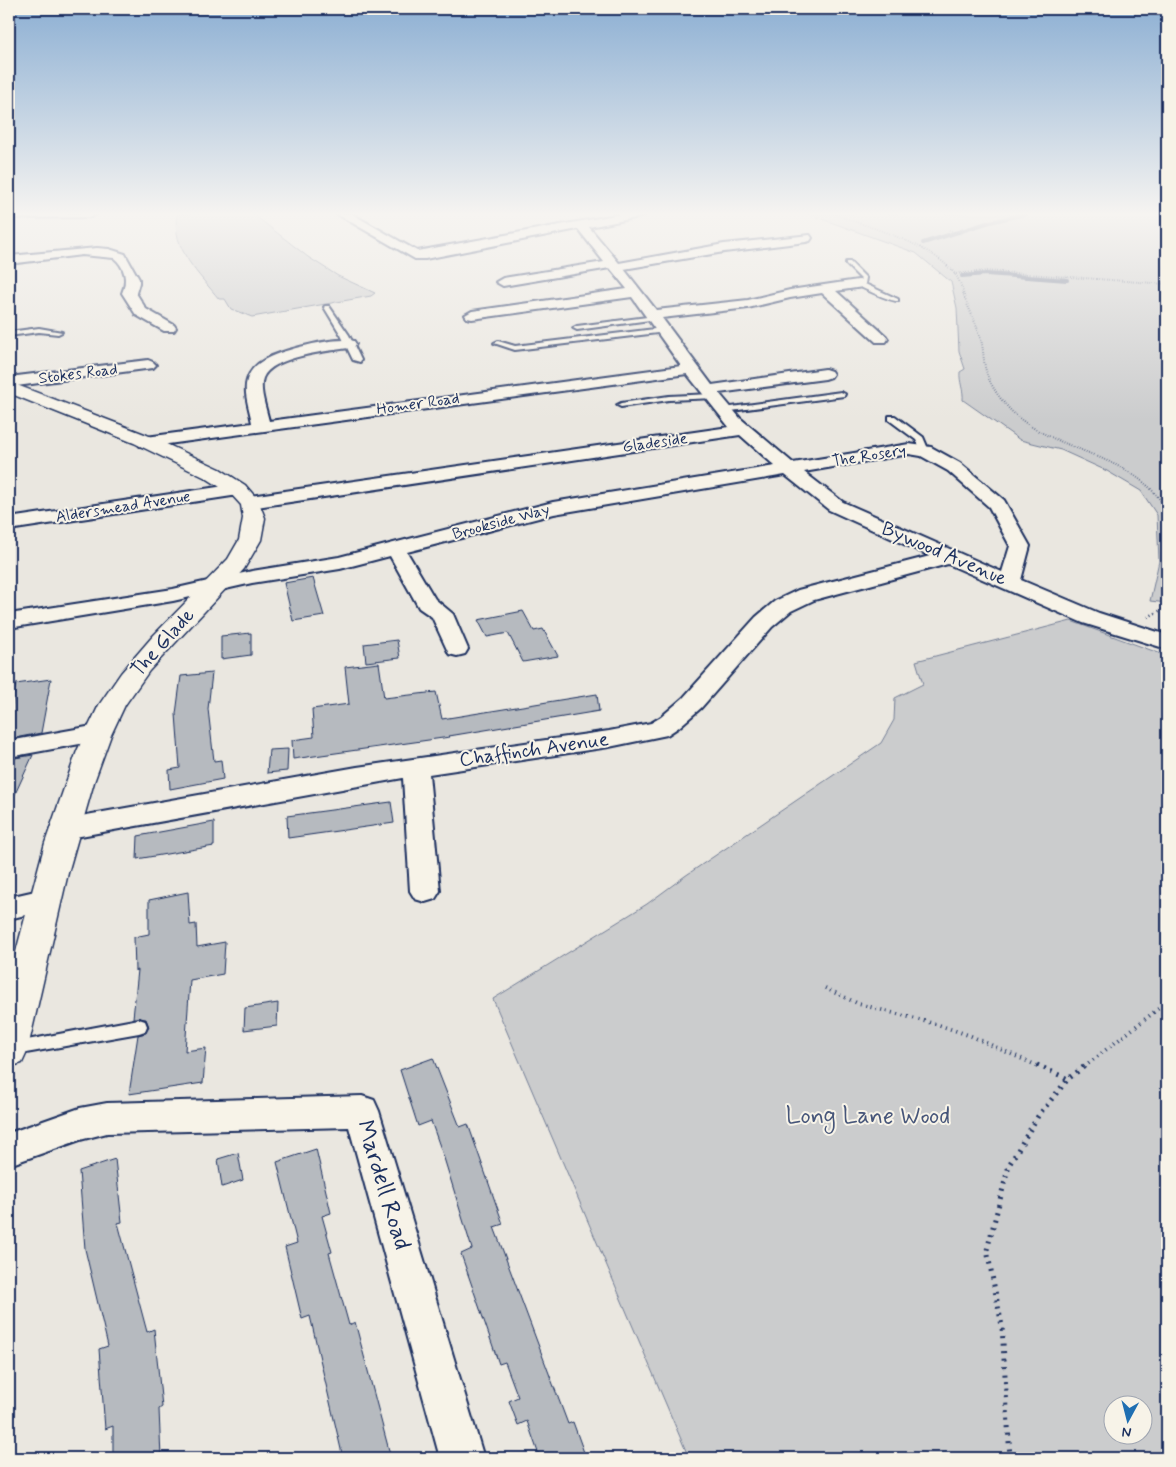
<svg xmlns="http://www.w3.org/2000/svg" width="1176" height="1467" font-family="Mynerve,sans-serif">
<style>
.green{fill:#cbcccd;stroke:#737e96;fill-rule:evenodd}
.lines{fill:none;stroke-linecap:round;stroke-linejoin:round}
.stream{stroke:#6d7892;stroke-width:4}
.building{fill:#b6babf;stroke:#1b2f5e}
.lane-casing{stroke:#1b2f5e;stroke-width:4}
.street-casing{stroke:#1b2f5e;stroke-width:4}
.secondary-casing{stroke:#1b2f5e;stroke-width:3}
.path-far3{stroke:#1b2f5e;stroke-width:2;stroke-dasharray:0.5 2;stroke-linecap:butt}
.path-far2{stroke:#1b2f5e;stroke-width:2.5;stroke-dasharray:1 3;stroke-linecap:butt}
.path-far1{stroke:#1b2f5e;stroke-width:4;stroke-dasharray:1 4.5;stroke-linecap:butt}
.path{stroke:#1b2f5e;stroke-width:5;stroke-dasharray:2 5.5;stroke-linecap:butt}
.lane{fill:#f7f3e8;fill-rule:evenodd}
.street{fill:#f7f3e8;fill-rule:evenodd}
.secondary{fill:#f7f3e8;fill-rule:evenodd}
.labels{text-anchor:middle;dominant-baseline:central;stroke-width:4;stroke-linejoin:round;paint-order:stroke}
.far-street-label{font-size:16px;fill:#1b2f5e;stroke:#f7f3e8}
.street-label{font-size:20px;fill:#1b2f5e;stroke:#f7f3e8}
.near-park-label{font-size:24px;fill:#47567a;stroke:#f7f3e8}
.near-street-label{font-size:24px;fill:#1b2f5e;stroke:#f7f3e8}
</style>
<rect width="100%" height="100%" fill="#eae7e0"/>
<filter id="ink" filterUnits="userSpaceOnUse"><feTurbulence type="fractalNoise" baseFrequency=".02" numOctaves="2"/><feDisplacementMap in="SourceGraphic" scale="10" xChannelSelector="R" yChannelSelector="G"/><feConvolveMatrix kernelMatrix="1 2 1 2 8 2 1 2 1" color-interpolation-filters="sRGB"/></filter>
<g filter="url(#ink)">
<!-- green -->
<g class="green">
<path d="M177 214H253L308 257 338 276 375 293 371 296 252 317 231 309 225 299H219C199 274 171 249 177 214Z"/>
<path d="M808 214H1167V603L1150 601 1159 561 1157 515 1141 491 1107 471 1061 450 1020 440 963 400C964 390 959 382 960 372L965 369 959 351 957 308 951 282 916 253Z"/>
<path d="M1071 621 1167 656V1458H689L493 999 647 904 685 876 881 743 894 720 895 698 923 684 916 661ZM1144 1404V1434H1114V1404Z"/>
</g>
<g class="lines">
<!-- stream -->
<g class="stream">
<polyline points="923,243 990,222 1026,214"/>
<polyline points="962,276 986,274 1067,280"/>
</g>
</g>
<!-- building -->
<g class="building">
<polygon points="313,578 324,616 293,621 284,583"/>
<polygon points="523,611 534,631 543,629 558,656 523,662 508,633 487,637 478,620"/>
<polygon points="251,633 251,655 221,659 221,636"/>
<polygon points="397,640 400,658 366,662 364,644"/>
<polygon points="379,663 384,698 436,692 442,719 597,694 599,711 449,736 450,737 293,759 292,740 314,737 312,709 349,704 345,667"/>
<polygon points="212,673 208,709 214,761 221,760 223,779 170,789 169,770 180,768 176,714 181,676"/>
<polygon points="51,679 41,733 9,739 9,718 16,684"/>
<polygon points="288,749 287,771 267,773 269,750"/>
<polygon points="33,755 9,807 9,759"/>
<polygon points="391,802 394,823 288,838 287,816"/>
<polygon points="214,822 214,846 137,859 138,836"/>
<polygon points="188,892 190,925 196,924 197,947 225,942 223,974 190,980 185,1051 206,1048 203,1083 129,1094 138,1035 146,1033 149,1027 146,1019 133,1018 138,970 135,971 134,937 149,934 149,900"/>
<polygon points="278,1003 277,1026 244,1030 245,1008"/>
<polygon points="433,1058 460,1127 468,1124 503,1224 494,1227 568,1424 573,1422 586,1458 540,1458 527,1421 518,1425 509,1401 518,1397 505,1362 499,1364 461,1254 472,1249 444,1158 431,1121 418,1126 400,1070"/>
<polygon points="316,1149 331,1213 322,1216 332,1252 329,1253 349,1325 355,1322 391,1458 343,1458 310,1316 302,1319 285,1247 297,1243 277,1162"/>
<polygon points="238,1153 243,1180 222,1187 218,1159"/>
<polygon points="115,1159 122,1222 118,1223 147,1332 154,1329 162,1407 159,1409 161,1458 113,1458 113,1426 105,1429 99,1349 108,1346 85,1249 79,1171"/>
</g>
<g class="lines">
<defs>
<g id="lane">
<path d="M846 262H850L866 278 865 284 898 299V301C891 302 865 289 856 285V283L861 279 846 264Z"/>
<polygon points="325,306 329,306 349,335 361,360 360,362 353,360 341,335 324,307"/>
<polygon points="655,316 657,317 657,319 577,330 573,328 577,326"/>
<polygon points="39,328 62,332 58,334 39,332 9,336 9,332"/>
<polygon points="663,328 666,328 666,332 515,350 494,343 498,341 515,346"/>
<polygon points="841,392 845,394 844,396 724,412 720,410 724,408"/>
<polygon points="712,394 716,396 715,398 669,400 621,407 617,405 621,403 669,396"/>
<polygon points="889,416 895,416 923,437 929,451 928,453 922,453 916,440 889,420"/>
<polygon points="139,1019 145,1021 147,1026 145,1031 139,1033 9,1056 9,1044 11,1043"/>
</g>
<g id="street">
<polygon points="9,214 97,214 91,217 9,218"/>
<path d="M337 214H352L417 251 621 214H646L640 217 589 227 619 263 724 244 810 235 812 238 810 241 806 242 724 252 624 269 656 310 748 300 790 290 858 280 863 281 865 284 863 287 836 291 886 336 888 339 886 342H876L822 293 790 298 748 308 662 318 712 385 825 369 831 371 833 374 831 377 825 379 719 393 740 418 793 463 909 444 931 447 960 463 1004 500 1030 546 1021 580 1099 613 1167 635V649L1083 623 948 564 814 600 791 611 772 627 701 708 679 727 667 735 609 747 429 774 440 891 435 899 425 902 415 899 410 891 403 778 64 839 54 836 50 829 54 822 64 819 357 767 609 731 651 723 661 717 683 698 756 617 775 601 798 590 930 556 829 510 785 475 554 514 407 552 435 599 453 614 468 649 465 654 457 656 449 654 432 617 419 608 390 556 340 569 252 583 173 601 9 628V614L173 589 252 571 339 557 553 502 775 466 740 435 250 508 243 506 241 502 243 498 250 496 729 427 687 374 146 447 140 446 137 442 140 438 146 437 252 423C250 410 243 393 247 380 249 372 256 364 264 360 280 350 337 336 354 341L356 344 354 347 349 348C328 351 272 356 263 378 259 390 266 408 269 421L681 366 632 297 472 319 467 318 465 315 472 311 627 289 610 268 503 286 496 282 503 278 604 262 578 229 425 259H415ZM909 454 921 456 948 471 989 507 1010 546 1002 572 843 502 804 472Z"/>
<path d="M97 248 109 249 125 254 139 279V283L136 293 146 309 174 325 176 328 174 331H164L136 315 122 293C128 280 125 267 114 258L82 255 9 264V256Z"/>
<polygon points="148,360 153,362 156,365 153,368 9,387 9,377"/>
<polygon points="238,484 245,486 247,490 245,494 9,530 9,518"/>
<polygon points="98,725 107,727 110,733 107,739 9,757 9,741"/>
<polygon points="44,889 54,892 59,900 54,908 9,919 9,897"/>
<polygon points="362,1096 374,1100 379,1111 484,1458 440,1458 349,1127 107,1133 80,1140 9,1165 9,1133 80,1108 107,1103"/>
</g>
<polygon id="secondary" points="9,382 147,435 220,469 245,485 258,500 265,518 261,540 244,569 149,671 125,705 111,735 94,782 68,873 27,1052 22,1063 9,1067 9,978 45,843 77,751 99,705 121,673 153,636 228,559 239,540 243,518 241,505 231,494 206,478 134,443 9,393"/>
</defs>
<!-- lane casing -->
<use href="#lane" class="lane-casing"/>
<!-- street casing -->
<use href="#street" class="street-casing"/>
<!-- secondary casing -->
<use href="#secondary" class="secondary-casing"/>
<!-- path-far3 -->
<g class="path-far3">
<path d="M834 214C870 228 935 244 957 277 961 283 963 294 966 301 971 314 978 327 981 340 984 351 983 363 987 374 992 390 1009 411 1023 421 1066 453 1143 459 1167 512"/>
<polyline points="949,230 961,234"/>
<polyline points="954,274 986,271 1167,284"/>
</g>
<!-- path-far2 -->
<polyline class="path-far2" points="1148,617 1167,607"/>
<!-- path-far1 -->
<g class="path-far1">
<polyline points="825,988 859,1004 939,1025 971,1036 1040,1067"/>
<polyline points="1084,1067 1167,1002"/>
</g>
<!-- path -->
<g class="path">
<polyline points="1037,1065 1068,1079"/>
<polyline points="1010,1458 1002,1326 987,1250 1009,1165 1038,1116 1068,1079 1086,1065"/>
</g>
<!-- lane -->
<use href="#lane" class="lane"/>
<!-- street -->
<use href="#street" class="street"/>
<!-- secondary -->
<use href="#secondary" class="secondary"/>
</g>
</g>
<!-- sky -->
<linearGradient id="sky" x2="0" y2="1"><stop stop-color="#8cafd3"/><stop offset="0.51" stop-color="#f6f4f1"/><stop offset="1" stop-color="#f6f4f1" stop-opacity="0"/></linearGradient>
<rect width="1176" height="420" fill="url(#sky)"/>
<g class="labels">
<!-- far-street labels -->
<g class="far-street-label">
<text transform="translate(78 374) rotate(-7)">Stokes Road</text>
<text transform="translate(418 404) rotate(-8)">Homer Road</text>
<text transform="translate(655 443) rotate(-8)">Gladeside</text>
<text transform="translate(869 456) rotate(-9)">The Rosery</text>
<text transform="translate(123 507) rotate(-9)">Aldersmead Avenue</text>
<text transform="translate(501 522) rotate(-15)">Brookside Way</text>
</g>
<!-- street labels -->
<g class="street-label">
<text transform="translate(944 554) rotate(23)">Bywood Avenue</text>
<text transform="translate(163 643) rotate(-48)">The Glade</text>
<text transform="translate(534 750) rotate(-8)">Chaffinch Avenue</text>
</g>
<!-- near-park labels -->
<g class="near-park-label">
<text x="868" y="1116">Long Lane Wood</text>
</g>
<!-- near-street labels -->
<g class="near-street-label">
<text transform="translate(383 1185) rotate(73)">Mardell Road</text>
</g>
</g>
<!-- margin -->
<rect width="1176" height="1467" fill="none" stroke="#f7f3e8" stroke-width="30"/>
<rect x="15" y="15" width="1146" height="1437" fill="none" stroke="#1b2f5e" stroke-width="2" filter="url(#ink)"/>
<!-- north arrow -->
<g transform="translate(1128 1420) rotate(187)"><circle r="24" fill="#f7f3e8" stroke="#9fa5b1"/>
<path d="M0-4L9 19L0 12L-9 19Z" fill="#1f6fb2"/>
<text y="-8" font-size="14" font-weight="bold" text-anchor="middle" fill="#1b2f5e">N</text>
</g>
</svg>
